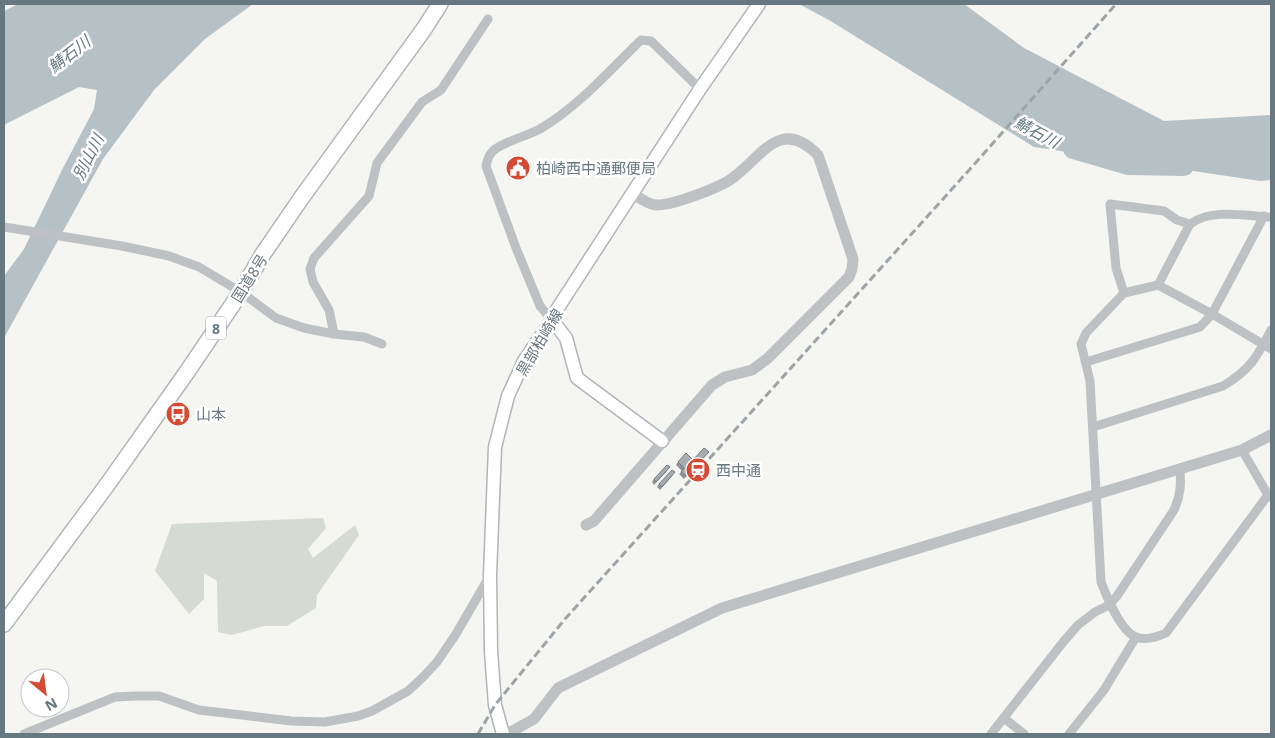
<svg xmlns="http://www.w3.org/2000/svg" width="1275" height="738" font-family="'Noto Sans','Noto Sans JP',sans-serif">
<style>
.green{fill:#d5dad2}
.water{fill:#b5c1c4}
.lines{fill:none;stroke-linecap:round;stroke-linejoin:round}
.river{stroke:#b5c1c4;stroke-width:20}
.secondary-casing{stroke:#afb5b9;stroke-width:15}
.trunk-casing{stroke:#b0b5b7;stroke-width:18}
.minor{stroke:#bdc1c4;stroke-width:9}
.tertiary{stroke:#bdc1c4;stroke-width:11}
.secondary{stroke:#fff;stroke-width:12}
.trunk{stroke:#fff;stroke-width:15}
.rail{stroke:#9da4a8;stroke-width:3;stroke-dasharray:8 4;stroke-linecap:butt}
.wall{fill:#8e9598}
.building{fill:#a5adb1;stroke:#74797c}
.labels{text-anchor:middle;dominant-baseline:central;stroke-width:5;stroke-linejoin:round;paint-order:stroke}
.shield{fill:#fff;stroke:#95a0a7;stroke-width:1}
.shield-label{font-size:14px;font-weight:bold;fill:#677881}
.poi-label{font-size:15px;fill:#677881;stroke:#fff;text-anchor:start}
.street-label{font-size:15px;fill:#677881;stroke:#fff}
.water-label{font-size:16px;font-style:italic;fill:#63797e;stroke:#fff}
</style>
<rect width="100%" height="100%" fill="#f5f5f2"/>
<!-- green -->
<polygon class="green" points="323,518 326,528 308,549 313,558 355,525 359,535 317,595 316,608 287,626 264,626 232,635 218,632 217,581 204,573 204,599 189,614 155,571 172,524"/>
<!-- water -->
<g class="water">
<polygon points="18,4 253,4 205,39 154,90 103,159 4,338 4,276 24,249 63,168 94,109 97,90 79,87 4,125 4,11"/>
<polygon points="799,4 964,4 1024,48 1164,121 1271,115 1271,180 1260,181 1034,147 829,20"/>
</g>
<g class="lines">
<!-- river -->
<polyline class="river" points="1073,149 1128,165 1184,166"/>
<defs>
<g id="secondary">
<polyline points="552,320 566,338 577,378 662,441"/>
<polyline points="503,734 495,705 491,651 490,575 495,447 508,396 524,361 552,320 554,314 700,89 759,4"/>
</g>
<polyline id="trunk" points="4,624 107,485 187,372 241,292 263,254 302,197 424,29 440,4"/>
</defs>
<!-- secondary casing -->
<use href="#secondary" class="secondary-casing"/>
<!-- trunk casing -->
<use href="#trunk" class="trunk-casing"/>
<!-- minor -->
<g class="minor">
<polyline points="4,227 122,246 169,256 199,267 241,292 276,318 304,328 334,334 364,337 382,344"/>
<polyline points="1158,285 1190,224"/>
<path d="M1124 293 1116 268 1110 204 1164 211 1177 220 1190 224C1212 208 1245 216 1271 217"/>
<path d="M552 320 540 306 516 248 486 166C487 161 488 156 492 152 498 144 529 135 540 129 579 106 608 72 641 40L651 41 700 89"/>
<polyline points="334,334 329,310 313,282 310,269 314,258 369,196 377,163 422,102 441,90 488,19"/>
<polyline points="1086,362 1200,327 1212,314 1264,216"/>
<path d="M1093 427 1223 386C1250 370 1257 357 1271 330"/>
<polyline points="1242,450 1268,495 1271,497"/>
<path d="M1268 495 1166 633C1157 637 1146 641 1136 637 1120 631 1107 597 1101 582L1090 381 1081 344 1086 333 1124 293 1158 285 1212 314 1271 349"/>
<polyline points="1004,718 1024,734"/>
<polyline points="24,734 115,697 136,696 159,696 199,710 291,721 325,722 358,716 372,711 408,691 423,677 437,662 456,634 489,577"/>
<path d="M991 734 1064 641 1078 625 1095 612 1109 605 1117 596 1174 510C1181 495 1181 484 1180 468"/>
<polyline points="1069,734 1104,690 1136,637"/>
</g>
<!-- tertiary -->
<g class="tertiary">
<path d="M586 525 594 521 712 385 725 377 752 370 767 359 849 277 852 269 853 259 818 155C781 117 763 155 734 177 722 187 671 206 656 205 647 204 640 198 632 193"/>
<polyline points="507,734 534,719 558,688 722,608 1242,450 1271,435"/>
</g>
<!-- secondary -->
<use href="#secondary" class="secondary"/>
<!-- trunk -->
<use href="#trunk" class="trunk"/>
<!-- rail -->
<polyline class="rail" points="478,734 495,705 565,619 979,159 1116,4"/>
</g>
<!-- wall -->
<g class="wall">
<polygon points="709,452 684,479 679,474 682,471 676,465 678,462 693,460"/>
<polygon points="668,470 654,485 652,482 654,479"/>
<polygon points="673,475 660,490 657,487 659,484"/>
</g>
<!-- building -->
<g class="building">
<polygon points="704,448 709,452 686,476 681,472 684,468 678,462 686,453 693,460"/>
<polygon points="667,465 670,467 656,482 654,479"/>
<polygon points="672,470 675,472 662,487 659,484"/>
</g>
<!-- icons -->
<defs>
<symbol id="civic-disc" viewBox="-11 -11 22 22"><circle r="9.5" fill="#d44a33" stroke="#fff"/><path d="M-.6-6.5H3V-4.5H.6V-3L4-1V1h2V6H-6V1h2V-1L-.6-3ZM-1.2 2.5V6h2.4V2.5Z" fill="#fff"/></symbol>
<symbol id="bus-disc" viewBox="-11 -11 22 22"><circle r="9.5" fill="#d44a33" stroke="#fff"/><path d="M-5-6H5V4H4V6H2V4H-2V6H-4V4H-5ZM-3.5-4V0h7V-4ZM-3.5 1.2v1.5H-2V1.2ZM2 1.2v1.5H3.5V1.2Z" fill="#fff"/></symbol>
<symbol id="station-disc" viewBox="-11 -11 22 22"><circle r="9.5" fill="#d44a33" stroke="#fff"/><path d="M-3-6H3Q5-6 5-4V2Q5 4 3 4L4.5 6H3L1.5 4h-3L-3 6H-4.5L-3 4Q-5 4-5 2V-4Q-5-6-3-6ZM-3.5-4v3h7v-3ZM-3.5 1v1.5H-2V1ZM2 1v1.5H3.5V1Z" fill="#fff"/></symbol>
</defs>
<g fill-rule="evenodd">
<use href="#civic-disc" x="504" y="154" width="28" height="28"/>
<use href="#bus-disc" x="164" y="400" width="28" height="28"/>
<use href="#station-disc" x="684" y="456" width="28" height="28"/>
</g>
<g class="labels">
<!-- shield labels -->
<rect class="shield" x="206" y="316.5" width="20" height="23" rx="4"/>
<g class="shield-label">
<text x="216" y="328">8</text>
</g>
<!-- poi labels -->
<g class="poi-label">
<text x="536" y="168">柏崎西中通郵便局</text>
<text x="196" y="414">山本</text>
<text x="716" y="470">西中通</text>
</g>
<!-- street labels -->
<g class="street-label">
<text transform="translate(249 278) rotate(-58)">国道8号</text>
<text transform="translate(539 342) rotate(-59)">黒部柏崎線</text>
</g>
<!-- water labels -->
<g class="water-label">
<text transform="translate(69 54) rotate(-38)">鯖石川</text>
<text transform="translate(1037 132) rotate(28)">鯖石川</text>
<text transform="translate(88 157) rotate(-63)">別山川</text>
</g>
</g>
<!-- border -->
<rect width="1275" height="738" fill="none" stroke="#677881" stroke-width="10"/>
<!-- north arrow -->
<g transform="translate(45 693) rotate(151)"><circle r="24" fill="#ffffff" stroke="#c2c9cd"/>
<path d="M0-4L9 19L0 12L-9 19Z" fill="#d44a33"/>
<text y="-8" font-size="14" font-weight="bold" text-anchor="middle" fill="#677881">N</text>
</g>
</svg>
